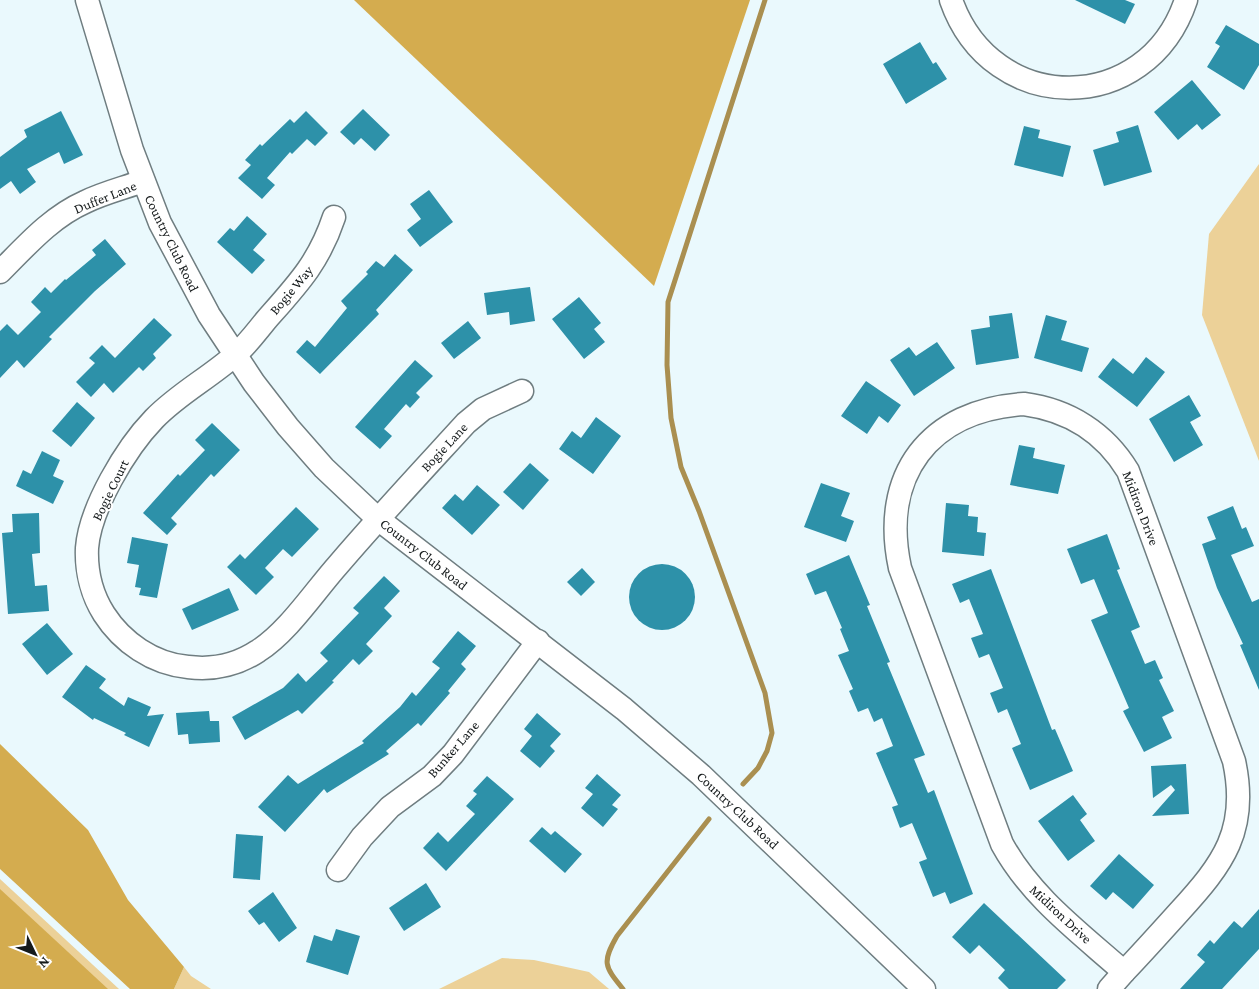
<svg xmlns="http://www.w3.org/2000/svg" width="1259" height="989" font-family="'Crimson Pro',serif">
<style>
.green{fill:#ecd198}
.forest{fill:#d4ac4f}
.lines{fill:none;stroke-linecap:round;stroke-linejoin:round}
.stream{stroke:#aa8f50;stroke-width:5}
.building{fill:#2d91a9}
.minor-casing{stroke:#6f7d80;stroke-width:25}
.minor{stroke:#fff;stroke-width:22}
.labels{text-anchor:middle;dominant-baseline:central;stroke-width:4;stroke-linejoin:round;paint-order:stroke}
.street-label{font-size:14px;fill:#151a1b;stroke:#fff}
</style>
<rect width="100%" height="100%" fill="#eaf9fd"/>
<!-- green -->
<g class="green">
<polygon points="1259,164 1259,461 1202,315 1209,234"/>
<polygon points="0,879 119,989 0,989"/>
<polygon points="502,958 534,960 589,972 609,989 439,989"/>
<polygon points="184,967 191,976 211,989 174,989"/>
</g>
<!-- forest -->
<g class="forest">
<polygon points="354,0 750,0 654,286"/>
<polygon points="0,744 88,830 128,900 184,967 174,989 130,989 0,869"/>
<polygon points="0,889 108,989 0,989"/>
</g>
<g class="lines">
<!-- stream -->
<g class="stream">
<polyline points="743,784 758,768 767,751 772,733 765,693 699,511 681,467 671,418 667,365 668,302 765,0"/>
<path d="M623 989C604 966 602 962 617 936L709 819"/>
</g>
</g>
<!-- building -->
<g class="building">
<polygon points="1075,0 1125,0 1135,4 1125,24"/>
<polygon points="1226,25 1259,44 1259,65 1244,90 1207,67 1220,46 1215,43"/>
<polygon points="920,42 933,64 936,62 947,79 906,104 883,64"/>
<polygon points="1192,80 1221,115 1202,130 1197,124 1178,140 1154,112"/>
<polygon points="363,109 390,135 375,151 361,138 354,145 340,132"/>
<polygon points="61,111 83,155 64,164 59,152 27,169 36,182 20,194 11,181 0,189 0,157 27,137 24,130"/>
<polygon points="306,111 328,133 315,146 307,139 292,154 290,152 267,178 275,185 262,199 238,178 251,165 245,160 260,144 262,146 290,119 294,123"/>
<polygon points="1138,125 1152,172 1104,186 1093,150 1119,142 1116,132"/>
<polygon points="1024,126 1040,130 1038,138 1071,146 1063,177 1014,165"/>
<polygon points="429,190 453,222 420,247 407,230 421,219 410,204"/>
<polygon points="247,216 267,234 253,250 265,260 252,274 217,242 230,228 234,231"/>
<polygon points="105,239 126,264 95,291 49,337 52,339 24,368 17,360 0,378 0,331 7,324 18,335 41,312 31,302 45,287 51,293 65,279 66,280 96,255 92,250"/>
<polygon points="395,254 413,270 376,310 379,314 320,374 296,352 307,340 315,347 347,308 341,301 368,274 366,272 376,261 384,267"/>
<polygon points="530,287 535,321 510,325 509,312 487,315 484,293"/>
<polygon points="579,297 601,323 594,329 605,342 584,359 552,319"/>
<polygon points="1012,313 1019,358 976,365 971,330 990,327 989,316"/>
<polygon points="1046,315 1067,321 1061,340 1089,348 1082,372 1034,358"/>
<polygon points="154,318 172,335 153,354 156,358 143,371 139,367 113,393 104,383 91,397 76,382 95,363 89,358 102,345 115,358"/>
<polygon points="468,321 481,338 454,359 441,343"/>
<polygon points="937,342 955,368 914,396 890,360 909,347 916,356"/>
<polygon points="1146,357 1165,372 1137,407 1098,377 1113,358 1133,374"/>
<polygon points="415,360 433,376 416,393 420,397 410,408 406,404 384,429 392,436 380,449 355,427"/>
<polygon points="866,381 901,405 888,423 879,416 867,434 841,416"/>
<polygon points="1189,395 1201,416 1190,422 1203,445 1174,462 1149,419"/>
<polygon points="77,402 95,418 71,447 52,431"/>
<polygon points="596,417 621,436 593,474 559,449 572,431 581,438"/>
<polygon points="212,423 240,450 214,477 211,474 171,518 177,524 167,535 143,513 178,474 180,476 205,450 195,440"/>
<polygon points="1019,445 1035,448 1033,458 1065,465 1058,494 1010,485"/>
<polygon points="42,451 60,460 53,476 64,481 53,504 16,486 23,470 31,474"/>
<polygon points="530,463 549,480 523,510 503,492"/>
<polygon points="821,483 850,493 841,516 854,521 846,542 804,527"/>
<polygon points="477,485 500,505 472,535 442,508 455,494 463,501"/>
<polygon points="946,503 969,505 968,516 978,517 977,532 986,533 984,556 942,552"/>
<polygon points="1233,506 1242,529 1246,527 1254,546 1231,555 1252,602 1259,599 1259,690 1240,645 1243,644 1217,588 1202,544 1216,539 1207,517"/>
<polygon points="296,507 319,529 292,557 283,549 265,568 274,577 256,595 227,567 240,554 245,559"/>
<polygon points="39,513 40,553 32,554 35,586 47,585 49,611 8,614 2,533 13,532 12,514"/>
<polygon points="1107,534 1120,569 1117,570 1140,627 1131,631 1145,664 1155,660 1163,678 1159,680 1174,711 1162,717 1172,738 1144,752 1123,711 1129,708 1091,620 1108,613 1094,579 1081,584 1067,549"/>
<polygon points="132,537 168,544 157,598 139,595 141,588 135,587 139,565 127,563"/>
<polygon points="849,555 870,605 867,606 890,662 887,663 925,755 914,759 928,793 934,790 973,894 950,904 945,892 933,897 919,862 927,859 912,823 900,828 892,807 898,805 876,753 893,746 882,718 874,722 868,708 858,712 849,691 853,689 838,655 849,651 840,629 842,628 826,591 815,595 806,574"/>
<circle cx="662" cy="597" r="33"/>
<polygon points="582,568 595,582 581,596 567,582"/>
<polygon points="991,569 1052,730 1055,729 1073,771 1030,790 1012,748 1021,744 1007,709 998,713 990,693 1003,688 989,654 979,658 971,638 983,634 969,599 960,603 952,584"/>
<polygon points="384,576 400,591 384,608 392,616 366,644 373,651 359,665 353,659 332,681 334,682 302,714 298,710 245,740 232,717 283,688 298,673 306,682 328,661 320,653 359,613 353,608"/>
<polygon points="229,588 239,610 192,630 182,609"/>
<polygon points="47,623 73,654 47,675 22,644"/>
<polygon points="458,631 476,646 461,664 466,669 448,691 450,693 421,726 418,723 386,751 389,754 327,793 324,789 285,832 258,807 288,775 298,784 364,743 362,741 400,707 412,692 416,696 440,668 432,662"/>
<polygon points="86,665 106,679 99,688 124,706 128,697 151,707 147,716 164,714 149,747 124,735 126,733 94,718 93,720 62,697"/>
<polygon points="209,711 210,721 219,721 220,742 189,744 188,734 178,735 176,713"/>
<polygon points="537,713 561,734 550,746 555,751 540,768 520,751 532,736 524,729"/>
<polygon points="1186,764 1189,814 1152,816 1175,790 1171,785 1153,798 1151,766"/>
<polygon points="597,774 621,795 612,805 618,809 603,827 581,808 593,794 585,788"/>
<polygon points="487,776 514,799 446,871 423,848 438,832 448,842 475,814 466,806 477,794 473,791"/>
<polygon points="1073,795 1087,814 1080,820 1095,841 1068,861 1038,821"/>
<polygon points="542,827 551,835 555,831 582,854 565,873 529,841"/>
<polygon points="236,834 263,836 260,880 233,878"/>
<polygon points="1119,854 1154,885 1133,909 1113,892 1106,900 1090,886"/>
<polygon points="426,883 441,907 404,931 389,908"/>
<polygon points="273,892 297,928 279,942 264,922 259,925 248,911"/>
<polygon points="984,903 1066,980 1057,989 1009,989 998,978 1005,970 979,945 970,954 952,937"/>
<polygon points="1259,909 1259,949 1222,989 1180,989 1205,962 1197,955 1210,940 1214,944 1234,921 1242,928"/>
<polygon points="336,929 360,936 348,975 306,962 314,935 332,941"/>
</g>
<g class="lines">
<defs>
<g id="minor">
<polyline points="87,0 132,150 160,223 209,315 254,383 288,427 324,468 378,519 624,709 701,775 924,989"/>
<path d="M951 0C992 117 1147 117 1186 0"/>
<path d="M334 217C319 262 298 284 267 319 257 331 247 345 235 355 209 378 178 394 154 419 126 448 90 508 87 548 86 571 92 595 104 614 122 642 153 664 188 667 212 670 237 665 258 651 288 632 314 592 338 565 379 517 423 470 466 423L483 409 522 391"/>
<path d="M0 272C26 246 51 217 85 202 103 193 124 188 143 181"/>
<path d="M1024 404C1069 410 1105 433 1128 471L1234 761C1249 830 1223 864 1179 912 1161 932 1143 952 1124 972 1079 932 1031 897 1002 844L900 568C880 475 929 410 1024 404Z"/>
<polyline points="338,870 362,837 390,807 432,776 453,754 538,641"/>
<polyline points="1109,989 1124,972"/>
</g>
</defs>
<!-- minor casing -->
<use href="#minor" class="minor-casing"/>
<!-- minor -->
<use href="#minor" class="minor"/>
</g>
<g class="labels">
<!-- street labels -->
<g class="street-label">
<text transform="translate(105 197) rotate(-22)">Duffer Lane</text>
<text transform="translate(172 243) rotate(64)">Country Club Road</text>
<text transform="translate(291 290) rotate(-50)">Bogie Way</text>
<text transform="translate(444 447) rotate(-47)">Bogie Lane</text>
<text transform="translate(110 490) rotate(-64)">Bogie Court</text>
<text transform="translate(1141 508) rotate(69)">Midiron Drive</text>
<text transform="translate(424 554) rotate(38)">Country Club Road</text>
<text transform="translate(453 749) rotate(-49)">Bunker Lane</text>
<text transform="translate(738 810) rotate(43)">Country Club Road</text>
<text transform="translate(1061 914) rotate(43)">Midiron Drive</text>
</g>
</g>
<!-- north arrow -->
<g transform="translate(35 954) rotate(133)" stroke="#ffffff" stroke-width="4" paint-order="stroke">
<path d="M0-4L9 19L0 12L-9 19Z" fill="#151a1b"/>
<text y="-8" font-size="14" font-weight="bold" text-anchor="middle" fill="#151a1b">N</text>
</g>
</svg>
